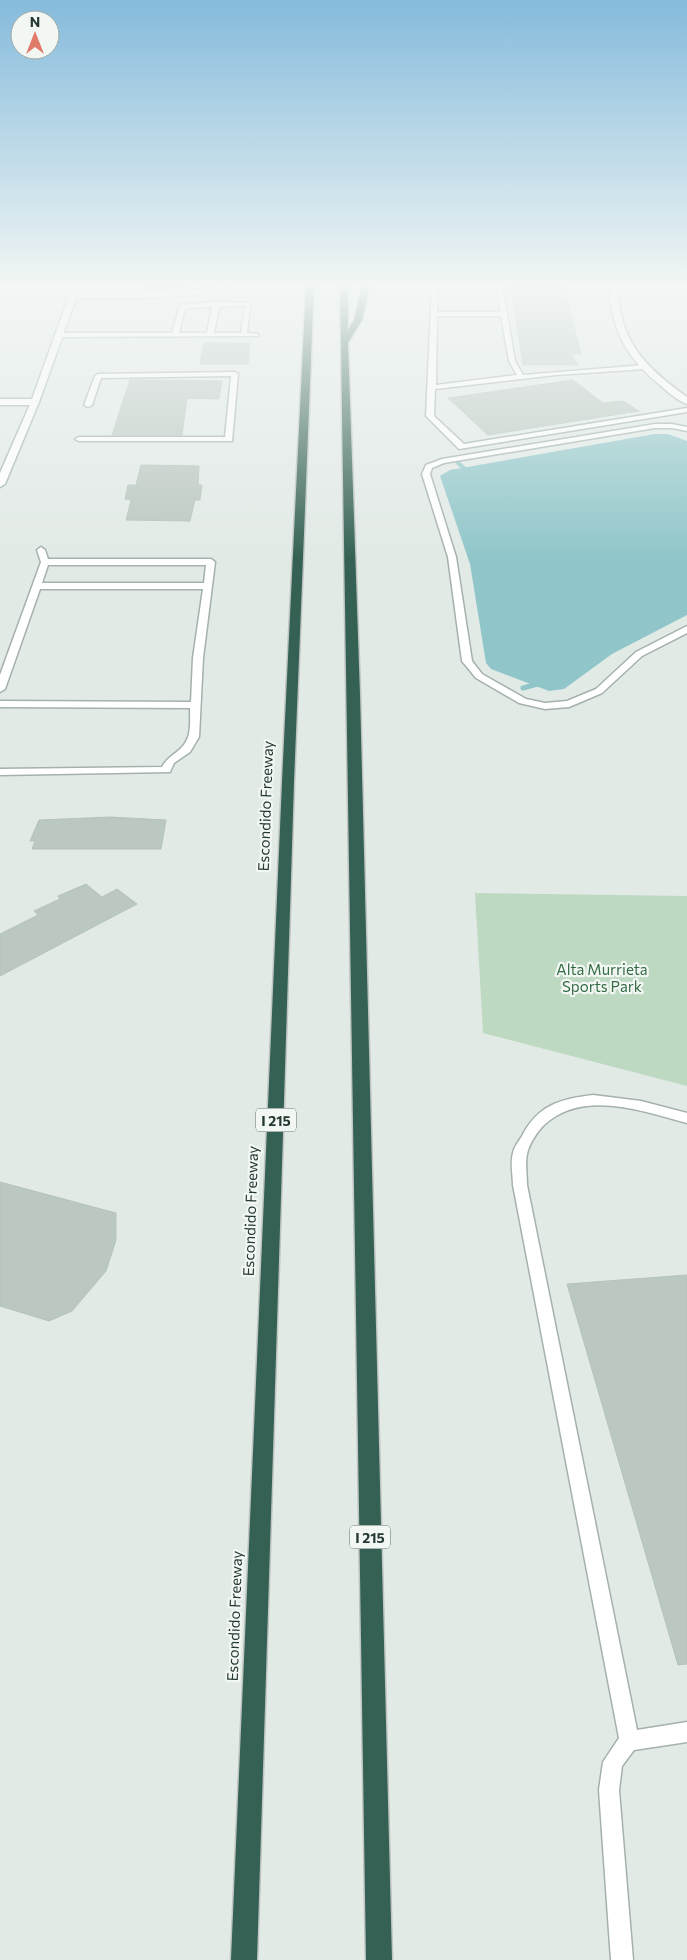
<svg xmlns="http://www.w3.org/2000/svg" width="687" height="1960" font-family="Commissioner,sans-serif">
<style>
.green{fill:#bdd9c2}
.water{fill:#90c6c9}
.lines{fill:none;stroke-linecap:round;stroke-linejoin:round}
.stream-far1{stroke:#90c6c9;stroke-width:4}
.stream{stroke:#90c6c9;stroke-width:5}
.building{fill:#bbc7c1;stroke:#b5c3bc}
.service-casing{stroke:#a5b1ac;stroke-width:3}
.minor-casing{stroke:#a5b1ac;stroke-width:3}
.secondary-casing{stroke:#a2b4ac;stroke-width:3}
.motorway-casing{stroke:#bdc4c1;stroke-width:3}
.service{fill:#fff;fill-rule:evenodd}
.minor{fill:#fff;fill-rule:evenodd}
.secondary{fill:#fff;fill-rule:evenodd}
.motorway{fill:#346153;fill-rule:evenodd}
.labels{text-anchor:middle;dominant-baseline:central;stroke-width:4.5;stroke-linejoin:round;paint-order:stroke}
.shield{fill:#f2f7f4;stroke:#62726c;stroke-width:1}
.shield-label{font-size:14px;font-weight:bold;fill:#243931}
.street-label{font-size:15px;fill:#243931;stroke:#f2f7f4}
.park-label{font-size:15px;fill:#336b43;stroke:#f2f7f4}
</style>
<rect width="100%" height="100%" fill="#e2eae6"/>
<!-- green -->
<polygon class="green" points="475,893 687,896 687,1086 483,1033"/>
<!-- water -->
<polygon class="water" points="655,434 668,434 687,441 687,615 612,654 564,689 549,691 491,669 486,663 470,564 440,476 450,470"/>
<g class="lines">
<!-- stream-far1 -->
<polyline class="stream-far1" points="458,463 470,473"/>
<!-- stream -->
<polyline class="stream" points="523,688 541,683"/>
</g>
<!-- building -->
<g class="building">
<polygon points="142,284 208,284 146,292"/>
<polygon points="510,284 563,284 581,354 571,354 578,365 523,365"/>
<polygon points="204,343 250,343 248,364 200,364"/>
<polygon points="130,380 222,381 219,399 187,398 182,435 112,435"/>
<polygon points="573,380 603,403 623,401 639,411 488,435 448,398"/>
<polygon points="141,465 199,466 198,485 202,485 200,500 195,500 190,521 126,520 131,500 125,499 128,485 136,485"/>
<polygon points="110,817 166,820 161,849 32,849 35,841 30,841 39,820"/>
<polygon points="86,884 102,897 117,889 137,904 0,976 0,934 38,915 34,911 60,899 58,896"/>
<polygon points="0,1182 116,1213 116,1240 106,1271 72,1311 49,1321 0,1306"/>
<polygon points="687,1275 687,1664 678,1665 567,1284"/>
</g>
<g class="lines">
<defs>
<g id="service">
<path d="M225 284H233C210 301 105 298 73 298L70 296 73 294 183 291 205 289Z"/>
<path d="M432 284H438L437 312H501L496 284H502L515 361 523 375 644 365 647 367 644 369 556 375 435 389 434 416 464 444 687 408V412L459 449 426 416ZM437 316H501L509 361 517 375 436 385Z"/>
<path d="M216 302 250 303 247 333 258 334V336L59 337 56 335 59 333H172L180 305ZM245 306 241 333H214L219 307ZM212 307 207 333H179L185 308Z"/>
<polygon points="235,372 238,374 232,441 79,441 75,439 79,437 225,437 231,376 101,378 92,405 88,407 84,405 95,376 98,374"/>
<polygon points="655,424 672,424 687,427 687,431 672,428 655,428 444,463 432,468 430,474 456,557 472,661 482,674 526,699 545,703 567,701 596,689 636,652 687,626 687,633 642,656 602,693 569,707 545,709 519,703 476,678 462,661 448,557 422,474 426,465 442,459"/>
<path d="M41 547 45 550 48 559H211L215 562 203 658 199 737 190 752 174 763 170 772 0 775V769L162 767C167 757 175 755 182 747 192 737 190 721 190 708L0 707V701L191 702 193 658 203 589H40L5 689 0 692V675L41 562 37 550ZM48 565H206L204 583H42Z"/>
<path d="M593 1095 641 1101 687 1113V1123C642 1111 583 1089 544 1125 537 1132 529 1144 527 1154 525 1164 527 1175 527 1185L637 1730 687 1722V1742L634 1750 622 1766 619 1790 633 1960H611L599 1790 603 1762 619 1738 513 1185C513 1175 510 1164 513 1153 514 1147 519 1141 522 1136 538 1105 560 1099 593 1095Z"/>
</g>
<g id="minor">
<path d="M609 284H617C619 340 643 366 687 397V404C678 401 669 393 661 386 626 358 611 329 609 284Z"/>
<polygon points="0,399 35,399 39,402 35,405 0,405"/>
</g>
<polygon id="secondary" points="67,284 75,284 77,296 39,402 5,484 0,487 0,473 31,402 69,296"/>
<g id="motorway">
<polygon points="306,284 314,284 294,782 257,1960 231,1960 282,782"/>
<polygon points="340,284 348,284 348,330 354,320 362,284 370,284 362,320 348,343 360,695 392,1960 366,1960"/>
</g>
</defs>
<!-- service casing -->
<use href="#service" class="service-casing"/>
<!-- minor casing -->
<use href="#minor" class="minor-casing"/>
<!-- secondary casing -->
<use href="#secondary" class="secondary-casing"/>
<!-- motorway casing -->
<use href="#motorway" class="motorway-casing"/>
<!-- service -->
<use href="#service" class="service"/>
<!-- minor -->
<use href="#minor" class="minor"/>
<!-- secondary -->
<use href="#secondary" class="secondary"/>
<!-- motorway -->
<use href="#motorway" class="motorway"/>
</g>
<!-- sky -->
<linearGradient id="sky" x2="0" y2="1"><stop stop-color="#85bbdc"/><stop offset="0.51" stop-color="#f2f6f4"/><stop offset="1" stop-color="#f2f6f4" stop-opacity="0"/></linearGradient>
<rect width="687" height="559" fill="url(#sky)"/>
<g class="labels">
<!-- shield labels -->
<g class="shield">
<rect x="256" y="1108.5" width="40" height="23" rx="4"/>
<rect x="350" y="1525.5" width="40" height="23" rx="4"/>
</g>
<g class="shield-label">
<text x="276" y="1120">I 215</text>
<text x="370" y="1537">I 215</text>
</g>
<!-- street labels -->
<g class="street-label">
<text transform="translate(265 806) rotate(-88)">Escondido Freeway</text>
<text transform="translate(250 1211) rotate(-88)">Escondido Freeway</text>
<text transform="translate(234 1616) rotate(-88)">Escondido Freeway</text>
</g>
<!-- park labels -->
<g class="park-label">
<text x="602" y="969">Alta Murrieta<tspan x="602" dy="17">Sports Park</tspan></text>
</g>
</g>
<!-- north arrow -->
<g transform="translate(35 35)"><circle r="24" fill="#f2f7f4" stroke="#a0aba6"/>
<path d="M0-4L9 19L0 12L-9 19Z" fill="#e07b6a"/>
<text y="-8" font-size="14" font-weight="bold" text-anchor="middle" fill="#243931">N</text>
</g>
</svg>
